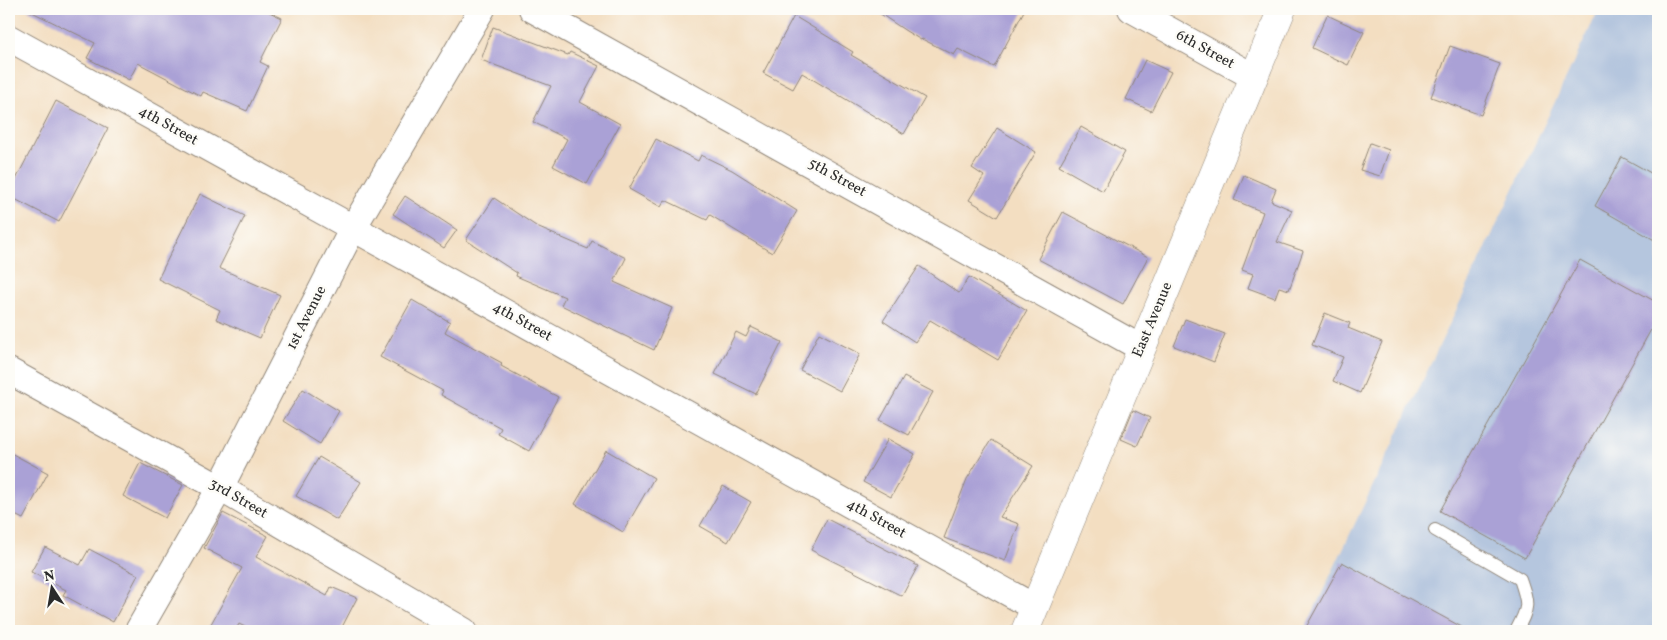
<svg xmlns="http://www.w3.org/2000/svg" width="1667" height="640" font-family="Vollkorn,serif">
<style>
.industrial{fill:#b5c6de}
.building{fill:#aaa1d6}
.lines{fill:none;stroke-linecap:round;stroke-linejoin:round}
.lane-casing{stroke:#8f8476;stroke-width:14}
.street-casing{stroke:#8f8476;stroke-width:28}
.secondary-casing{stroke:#8f8476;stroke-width:29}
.lane{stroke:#fff;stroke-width:12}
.street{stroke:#fff;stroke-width:26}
.secondary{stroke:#fff;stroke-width:28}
.labels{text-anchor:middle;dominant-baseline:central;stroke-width:5;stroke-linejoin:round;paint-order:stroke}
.street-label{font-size:15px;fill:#2b2b2b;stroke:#fdfcf7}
</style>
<rect width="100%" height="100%" fill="#fdfcf7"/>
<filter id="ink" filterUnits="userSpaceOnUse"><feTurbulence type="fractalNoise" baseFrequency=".02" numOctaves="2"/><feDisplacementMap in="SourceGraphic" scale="10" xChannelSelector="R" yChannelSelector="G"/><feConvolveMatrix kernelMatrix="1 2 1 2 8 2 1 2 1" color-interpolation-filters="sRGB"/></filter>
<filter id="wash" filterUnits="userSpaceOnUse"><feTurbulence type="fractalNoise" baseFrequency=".0096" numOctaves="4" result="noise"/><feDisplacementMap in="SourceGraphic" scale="20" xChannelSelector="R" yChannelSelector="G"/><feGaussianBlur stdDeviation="1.12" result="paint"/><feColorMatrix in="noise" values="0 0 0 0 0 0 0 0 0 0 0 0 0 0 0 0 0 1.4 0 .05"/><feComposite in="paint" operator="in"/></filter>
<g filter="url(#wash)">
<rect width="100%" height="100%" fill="#f3dec1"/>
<!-- industrial -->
<polygon class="industrial" points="1599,9 1658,9 1658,631 1304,631"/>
<g id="blocks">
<!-- building -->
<g class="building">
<polygon points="26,9 263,9 282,18 260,62 268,66 247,111 203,92 201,96 138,63 129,80 87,58 95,43"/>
<polygon points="873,9 1025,9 994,67 958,49 954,55 922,39 921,40 906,31"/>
<polygon points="1327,15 1364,32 1348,65 1312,48"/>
<polygon points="794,16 853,52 851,55 925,98 904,134 802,73 793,89 763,73"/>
<polygon points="493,27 568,55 570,52 599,66 580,102 620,124 587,184 553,166 567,139 533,122 551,86 481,60"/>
<polygon points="1450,46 1500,64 1481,115 1431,97"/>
<polygon points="1145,60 1171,72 1151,111 1126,99"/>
<polygon points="56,101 108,128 59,222 9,196 9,193"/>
<polygon points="1081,127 1125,152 1103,191 1059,166"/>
<polygon points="997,128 1036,152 997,217 969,200 984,176 972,168"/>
<polygon points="656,139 698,161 701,155 732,170 797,211 772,253 710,215 707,220 665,200 661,207 629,189"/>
<polygon points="1370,143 1389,150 1380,176 1360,170"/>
<polygon points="1622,157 1658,177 1658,242 1595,206"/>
<polygon points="1244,175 1276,189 1271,201 1292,210 1277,242 1303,251 1289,290 1279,287 1275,298 1248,288 1253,274 1242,270 1263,212 1234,200"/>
<polygon points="200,194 245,216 219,268 280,295 260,338 216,319 220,310 158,279"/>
<polygon points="405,196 457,230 444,248 393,214"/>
<polygon points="494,198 539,228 588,249 592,241 626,258 614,282 672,308 654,350 561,305 565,297 516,276 517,273 466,240"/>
<polygon points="1063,212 1148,257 1123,304 1038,259"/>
<polygon points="1580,260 1658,303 1658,317 1525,558 1440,511"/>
<polygon points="919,266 959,293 969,277 1027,311 998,360 930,320 915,342 883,321"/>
<polygon points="412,300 450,322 445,332 502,363 501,366 558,397 529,451 498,434 501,428 441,395 443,391 380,357"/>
<polygon points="1325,313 1350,323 1348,328 1382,342 1360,393 1333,381 1343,357 1312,345"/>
<polygon points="1185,319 1225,334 1214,362 1174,346"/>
<polygon points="751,327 782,342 756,394 715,374 736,332 746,337"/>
<polygon points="819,333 860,354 840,391 800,370"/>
<polygon points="904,377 933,392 909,435 880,420"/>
<polygon points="303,389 339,411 320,444 283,421"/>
<polygon points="1133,410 1150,418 1137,446 1121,439"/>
<polygon points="888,439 915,454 891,497 863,482"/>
<polygon points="991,440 1033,466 1000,517 1019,524 1005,561 944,538 967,479"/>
<polygon points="606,450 654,478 623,532 575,504"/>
<polygon points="9,452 48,473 23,519 9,512"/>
<polygon points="319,457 361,482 337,520 296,496"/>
<polygon points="140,463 183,485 165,518 123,496"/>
<polygon points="723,486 751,502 728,542 700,526"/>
<polygon points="223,513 268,536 256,557 327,596 331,587 357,598 340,631 253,631 239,624 235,631 207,631 242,568 204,548"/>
<polygon points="827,519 918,566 902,596 811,550"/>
<polygon points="45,547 80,565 89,549 138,575 113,622 63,595 66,590 31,572"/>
<polygon points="1342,562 1469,631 1304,631"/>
</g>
</g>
</g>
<g filter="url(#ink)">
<use href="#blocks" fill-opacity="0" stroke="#8f8476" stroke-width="1"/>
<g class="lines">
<defs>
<path id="lane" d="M1435 530 1520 579C1529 605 1529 607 1516 631"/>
<g id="street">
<polyline points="532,9 1141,348"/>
<polyline points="1131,9 1254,77"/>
<polyline points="9,38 353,228 1034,607"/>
<polyline points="9,371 220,488 464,631"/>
<polyline points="138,631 220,488 353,228 482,9"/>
</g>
<polyline id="secondary" points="1025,631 1282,9"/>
</defs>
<!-- lane casing -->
<use href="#lane" class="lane-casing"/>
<!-- street casing -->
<use href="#street" class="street-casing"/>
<!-- secondary casing -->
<use href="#secondary" class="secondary-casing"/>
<!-- lane -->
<use href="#lane" class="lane"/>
<!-- street -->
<use href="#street" class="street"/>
<!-- secondary -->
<use href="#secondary" class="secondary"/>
</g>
</g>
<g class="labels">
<!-- street labels -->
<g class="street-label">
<text transform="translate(1205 50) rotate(29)">6th Street</text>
<text transform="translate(168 126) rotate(29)">4th Street</text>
<text transform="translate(837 178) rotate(29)">5th Street</text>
<text transform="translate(307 318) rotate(-63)">1st Avenue</text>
<text transform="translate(1153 320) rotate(-67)">East Avenue</text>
<text transform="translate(522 322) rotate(29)">4th Street</text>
<text transform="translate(238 499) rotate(30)">3rd Street</text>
<text transform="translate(876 519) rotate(29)">4th Street</text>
</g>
</g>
<!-- margin -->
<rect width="1667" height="640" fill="none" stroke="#fdfcf7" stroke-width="30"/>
<!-- north arrow -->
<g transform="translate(52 588) rotate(348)" stroke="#fdfcf7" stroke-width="4" paint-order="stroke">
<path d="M0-4L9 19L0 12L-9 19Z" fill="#2b2b2b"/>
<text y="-8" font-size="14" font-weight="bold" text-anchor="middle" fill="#2b2b2b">N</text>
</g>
</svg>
